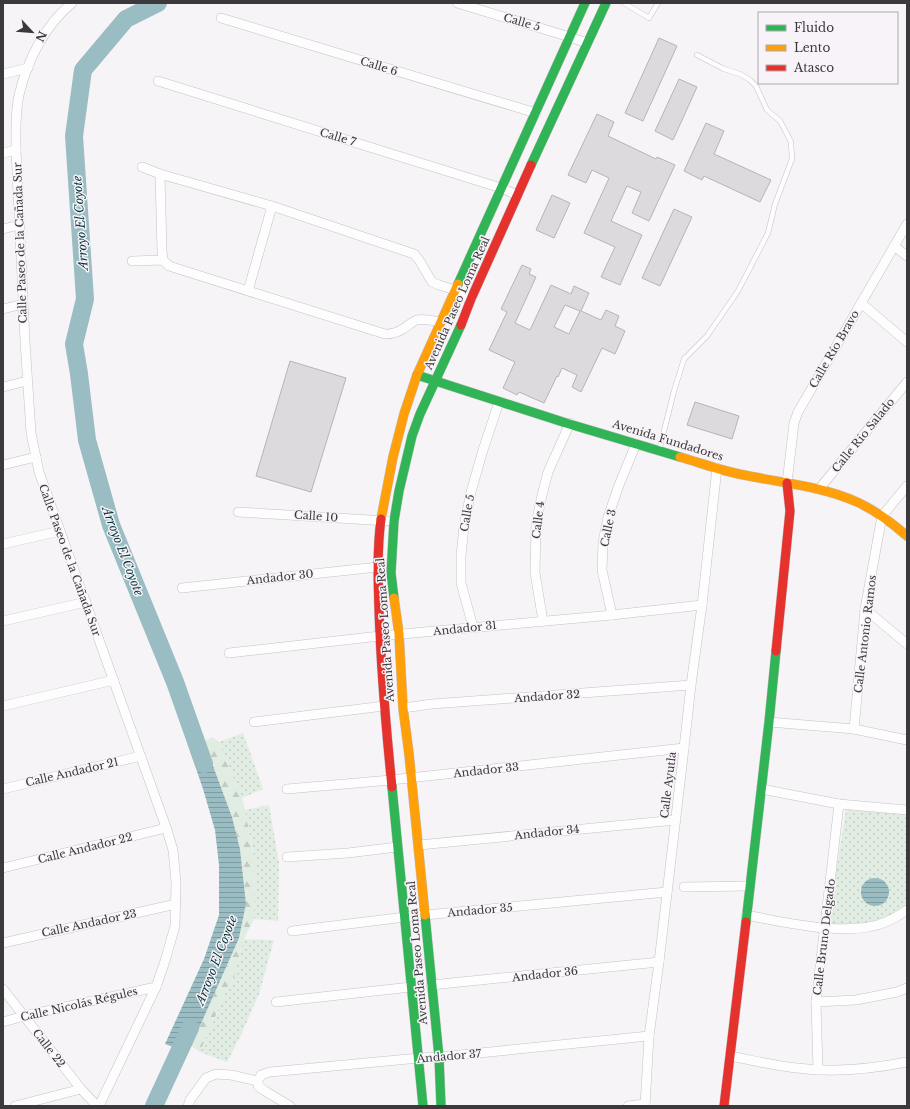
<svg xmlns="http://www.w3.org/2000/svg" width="910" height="1109" font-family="'Libre Baskerville',serif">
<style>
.forest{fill:url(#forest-firs)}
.park{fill:url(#park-dots)}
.water{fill:url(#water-rules)}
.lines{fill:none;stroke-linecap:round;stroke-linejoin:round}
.river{stroke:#9abdc3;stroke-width:18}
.building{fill:#dcdadc;stroke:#b6b4b7;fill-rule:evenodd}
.lane-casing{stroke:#c4c2c4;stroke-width:5.5}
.street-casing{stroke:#c4c2c4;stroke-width:10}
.fast-casing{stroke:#c4c2c4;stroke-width:10}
.slow-casing{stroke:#c4c2c4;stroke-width:10}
.jam-casing{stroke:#c4c2c4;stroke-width:10}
.lane{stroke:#fefdfe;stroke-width:4.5}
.street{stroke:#fefdfe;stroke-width:9}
.fast{stroke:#30b455;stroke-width:9}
.slow{stroke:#ff9f0a;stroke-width:9}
.jam{stroke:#e5322d;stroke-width:9}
.labels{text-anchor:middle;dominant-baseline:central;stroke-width:3;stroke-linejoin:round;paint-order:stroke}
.street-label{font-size:11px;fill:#3b393b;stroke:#f7f3f8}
.water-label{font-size:12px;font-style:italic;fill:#03363c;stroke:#f7f3f8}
</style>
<defs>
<pattern id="forest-firs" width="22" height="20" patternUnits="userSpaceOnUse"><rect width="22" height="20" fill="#e1ede3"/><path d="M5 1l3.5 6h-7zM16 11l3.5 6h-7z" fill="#c2ccc4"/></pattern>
<pattern id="park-dots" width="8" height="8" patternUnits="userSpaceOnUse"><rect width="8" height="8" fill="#e1ede3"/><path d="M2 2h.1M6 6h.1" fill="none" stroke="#c2ccc4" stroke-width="1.8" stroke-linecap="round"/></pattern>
<pattern id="water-rules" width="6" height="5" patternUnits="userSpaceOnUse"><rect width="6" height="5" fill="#9abdc3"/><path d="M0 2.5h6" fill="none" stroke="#7f9ba0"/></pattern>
</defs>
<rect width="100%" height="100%" fill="#f6f4f7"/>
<!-- forest -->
<polygon class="forest" points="213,737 219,742 242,798 245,810 255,862 254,919 244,939 234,977 228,987 200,1052 191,1046 239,938 246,904 240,849 232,817 204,741"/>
<!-- park -->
<g class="park">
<polygon points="243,733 263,789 242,798 219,742"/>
<polygon points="269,805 279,863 278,921 254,919 255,862 245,810"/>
<polygon points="846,810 907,814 907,910 892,919 827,928"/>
<polygon points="244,939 274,940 259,994 241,1035 227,1062 200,1052 228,987 234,977"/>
</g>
<!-- water -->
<g class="water">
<polygon points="203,739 232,817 240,849 246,904 239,938 188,1053 165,1044 204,959 219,915 219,865 215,830 203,789 188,745"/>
<circle cx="875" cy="892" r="14"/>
</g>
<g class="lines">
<!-- river -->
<g class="river">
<polyline points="158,3 126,19 83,70 74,136 85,299 74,344 79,374 87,440 111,525 175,682 204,764"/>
<polyline points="154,1106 190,1028"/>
</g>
</g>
<!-- building -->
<g class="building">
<polygon points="659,38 677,46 643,121 625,113"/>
<polygon points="679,79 697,87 673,140 655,131"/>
<polygon points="597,114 614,122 608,136 656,159 657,157 675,165 649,221 632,213 641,192 627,186 611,221 642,235 620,285 601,277 615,247 584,233 609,178 592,170 586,183 568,175"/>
<polygon points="706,123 724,131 714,154 771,180 760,202 704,176 702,180 684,171"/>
<polygon points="552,195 570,203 554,238 536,230"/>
<polygon points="674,209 692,217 660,286 642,278"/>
<path d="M522 265 531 269 529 274 536 277 515 323 530 330 551 285 571 294 574 286 589 293 581 311 601 320 606 310 619 316 615 326 625 331 615 354 602 348 581 392 572 387 577 375 562 368 558 377 557 376 544 403 519 392 517 395 503 388 515 362 489 350 507 312 501 309ZM565 305 580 311 569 334 554 327Z"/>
<polygon points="290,361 346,378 311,492 256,476"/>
<polygon points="695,402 739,416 732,439 687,425"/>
</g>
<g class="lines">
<defs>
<g id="lane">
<polyline points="624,3 649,18 658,3"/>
<polyline points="659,451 674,391 684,359 707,336 738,291 768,233 775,204 792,159 791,142 786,132 780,121 767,110 756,86 750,80 740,74 724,69 697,55"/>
</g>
<g id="street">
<path d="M72 3C45 25 27 61 19 95 15 113 16 131 16 150L25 341 31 433 39 472 167 830 173 850 176 882 175 926 165 961 156 987 99 1106"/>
<polyline points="457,3 570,37 587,43"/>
<polyline points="221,18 536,113"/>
<polyline points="3,74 28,68"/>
<polyline points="158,81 501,188 517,195"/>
<polyline points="3,153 16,150"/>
<polyline points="142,167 160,174 272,206 414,254 419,260 432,282 439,285 455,290 471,299"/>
<polyline points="160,174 162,251 163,260"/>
<polyline points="3,229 19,225"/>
<polyline points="894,246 907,256"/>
<path d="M132 261 163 260 169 266 385 334C391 334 396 333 401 330 407 327 411 322 417 320 424 318 433 321 440 322"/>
<polyline points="248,291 272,206"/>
<polyline points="861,303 907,342"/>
<polyline points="3,309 23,304"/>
<polyline points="3,387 27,381"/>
<polyline points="3,465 36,457"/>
<polyline points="787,483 794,423 798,412 907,224"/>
<polyline points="819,489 907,382"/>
<polyline points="238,512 387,521"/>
<polyline points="3,544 60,531"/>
<polyline points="182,588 378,567"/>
<polyline points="865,609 907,644"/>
<polyline points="612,615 602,570 603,542 608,517 619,485 636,444"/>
<polyline points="3,621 86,602"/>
<polyline points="543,621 535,573 536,524 542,495 548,472 570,423"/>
<polyline points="473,627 461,583 461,556 464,526 471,492 483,450 499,402"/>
<polyline points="229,653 380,636 612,615 702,605"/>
<polyline points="3,706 114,680"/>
<polyline points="403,708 432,704 691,685"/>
<polyline points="254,722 384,706"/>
<polyline points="769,722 854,729 907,740"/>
<polyline points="854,729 865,609 882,516 907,486"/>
<polyline points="3,789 141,756"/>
<polyline points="287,789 391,780 684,748"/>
<polyline points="761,789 839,804 907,810"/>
<polyline points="419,845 676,820"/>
<polyline points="287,857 348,853 397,847"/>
<polyline points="3,868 166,828"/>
<polyline points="684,887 749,886"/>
<path d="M746 915C785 922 848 938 886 922 893 919 900 915 907 910"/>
<polyline points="292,931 405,917 425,915 667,892"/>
<polyline points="3,943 176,904"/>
<polyline points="431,985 659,962"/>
<polyline points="3,989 81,1089 97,1106"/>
<polyline points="276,1002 411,987"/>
<polyline points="816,1002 856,1000 897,992 907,988"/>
<polyline points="3,1022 24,1016 156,987"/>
<path d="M730 1056C752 1060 775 1066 797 1068 834 1073 871 1069 907 1062"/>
<polyline points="818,1070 816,1002 839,804"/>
<polyline points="15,1106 81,1089"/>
<polyline points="188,1106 190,1100 206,1078 216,1074 231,1075 258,1081"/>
<polyline points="290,1106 265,1091 258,1086 258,1081 261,1075 270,1072 419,1058 439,1057 649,1036"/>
<polyline points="628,1106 645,1104"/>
<polyline points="645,1106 649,1036 659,962 684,748 691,685 702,605 717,468"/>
</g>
<g id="fast">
<polyline points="531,165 606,3"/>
<polyline points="458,284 585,3"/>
<polyline points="417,375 566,423 680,457"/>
<polyline points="394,598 391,573 394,521 399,491 412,436 420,414 461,325"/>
<polyline points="392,787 423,1106"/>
<polyline points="425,915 439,1057 441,1106"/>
<polyline points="746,922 769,722 776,651"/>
</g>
<g id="slow">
<path d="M680 457C701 463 722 471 744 475 782 483 821 486 857 502 875 510 892 523 907 536"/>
<polyline points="381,519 393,457 404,414 417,375 458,284"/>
<polyline points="394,598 399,634 403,708 409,754 425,915"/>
</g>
<g id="jam">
<polyline points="461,325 471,299 531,165"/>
<path d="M381 519C377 549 378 580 379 610 381 670 386 728 392 787"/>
<polyline points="776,651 790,511 787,483"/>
<polyline points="724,1106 746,922"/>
</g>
</defs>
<!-- lane casing -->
<use href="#lane" class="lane-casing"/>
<!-- street casing -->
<use href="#street" class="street-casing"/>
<!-- fast casing -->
<use href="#fast" class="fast-casing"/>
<!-- slow casing -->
<use href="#slow" class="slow-casing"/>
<!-- jam casing -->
<use href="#jam" class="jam-casing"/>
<!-- lane -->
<use href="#lane" class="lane"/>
<!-- street -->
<use href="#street" class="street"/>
<!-- fast -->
<use href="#fast" class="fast"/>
<!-- slow -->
<use href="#slow" class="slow"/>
<!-- jam -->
<use href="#jam" class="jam"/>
</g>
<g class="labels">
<!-- street labels -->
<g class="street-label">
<text transform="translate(522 22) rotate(16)">Calle 5</text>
<text transform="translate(379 66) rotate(17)">Calle 6</text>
<text transform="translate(338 137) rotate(17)">Calle 7</text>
<text transform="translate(20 243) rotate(-92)">Calle Paseo de la Cañada Sur</text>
<text transform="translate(457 303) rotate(-66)">Avenida Paseo Loma Real</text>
<text transform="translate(834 349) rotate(-60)">Calle Río Bravo</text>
<text transform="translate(863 435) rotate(-51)">Calle Río Salado</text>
<text transform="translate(668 440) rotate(17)">Avenida Fundadores</text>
<text transform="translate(467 513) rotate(-80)">Calle 5</text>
<text transform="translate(316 516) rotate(4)">Calle 10</text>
<text transform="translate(538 520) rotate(-83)">Calle 4</text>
<text transform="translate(608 528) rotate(-78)">Calle 3</text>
<text transform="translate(70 560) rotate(70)">Calle Paseo de la Cañada Sur</text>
<text transform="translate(280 577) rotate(-6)">Andador 30</text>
<text transform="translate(465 628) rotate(-6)">Andador 31</text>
<text transform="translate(385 630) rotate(-94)">Avenida Paseo Loma Real</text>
<text transform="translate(865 634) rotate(-83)">Calle Antonio Ramos</text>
<text transform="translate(547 696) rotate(-4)">Andador 32</text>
<text transform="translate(486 770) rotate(-6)">Andador 33</text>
<text transform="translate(72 772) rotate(-13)">Calle Andador 21</text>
<text transform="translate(668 785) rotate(-83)">Calle Ayutla</text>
<text transform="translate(547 832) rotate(-6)">Andador 34</text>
<text transform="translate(85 848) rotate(-14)">Calle Andador 22</text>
<text transform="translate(480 910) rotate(-5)">Andador 35</text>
<text transform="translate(89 923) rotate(-12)">Calle Andador 23</text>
<text transform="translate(824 937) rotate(-83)">Calle Bruno Delgado</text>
<text transform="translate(417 953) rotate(-95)">Avenida Paseo Loma Real</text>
<text transform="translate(545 974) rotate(-6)">Andador 36</text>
<text transform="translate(79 1004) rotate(-13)">Calle Nicolás Régules</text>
<text transform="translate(49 1048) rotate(52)">Calle 22</text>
<text transform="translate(449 1056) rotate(-5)">Andador 37</text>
</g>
<!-- water labels -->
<g class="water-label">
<text transform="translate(80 223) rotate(-94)">Arroyo El Coyote</text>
<text transform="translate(123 551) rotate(69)">Arroyo El Coyote</text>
<text transform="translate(216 960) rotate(-69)">Arroyo El Coyote</text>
</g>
</g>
<!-- border -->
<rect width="910" height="1109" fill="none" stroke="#3b393b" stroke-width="8"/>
<!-- legend -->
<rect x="758" y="12" width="140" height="72" fill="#f7f3f8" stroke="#aca9ac"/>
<rect x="766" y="25" width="20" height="6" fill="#30b455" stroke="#aca9ac"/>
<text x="794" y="32" font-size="12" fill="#3b393b">Fluido</text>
<rect x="766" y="45" width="20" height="6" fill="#ff9f0a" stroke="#aca9ac"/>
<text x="794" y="52" font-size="12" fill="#3b393b">Lento</text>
<rect x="766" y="65" width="20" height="6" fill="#e5322d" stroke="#aca9ac"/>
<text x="794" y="72" font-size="12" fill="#3b393b">Atasco</text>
<!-- north arrow -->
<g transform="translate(32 32) rotate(116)" stroke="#f7f3f8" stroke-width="3" paint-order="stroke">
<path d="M0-3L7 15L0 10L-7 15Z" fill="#3b393b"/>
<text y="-6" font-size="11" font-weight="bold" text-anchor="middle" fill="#3b393b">N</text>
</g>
</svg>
